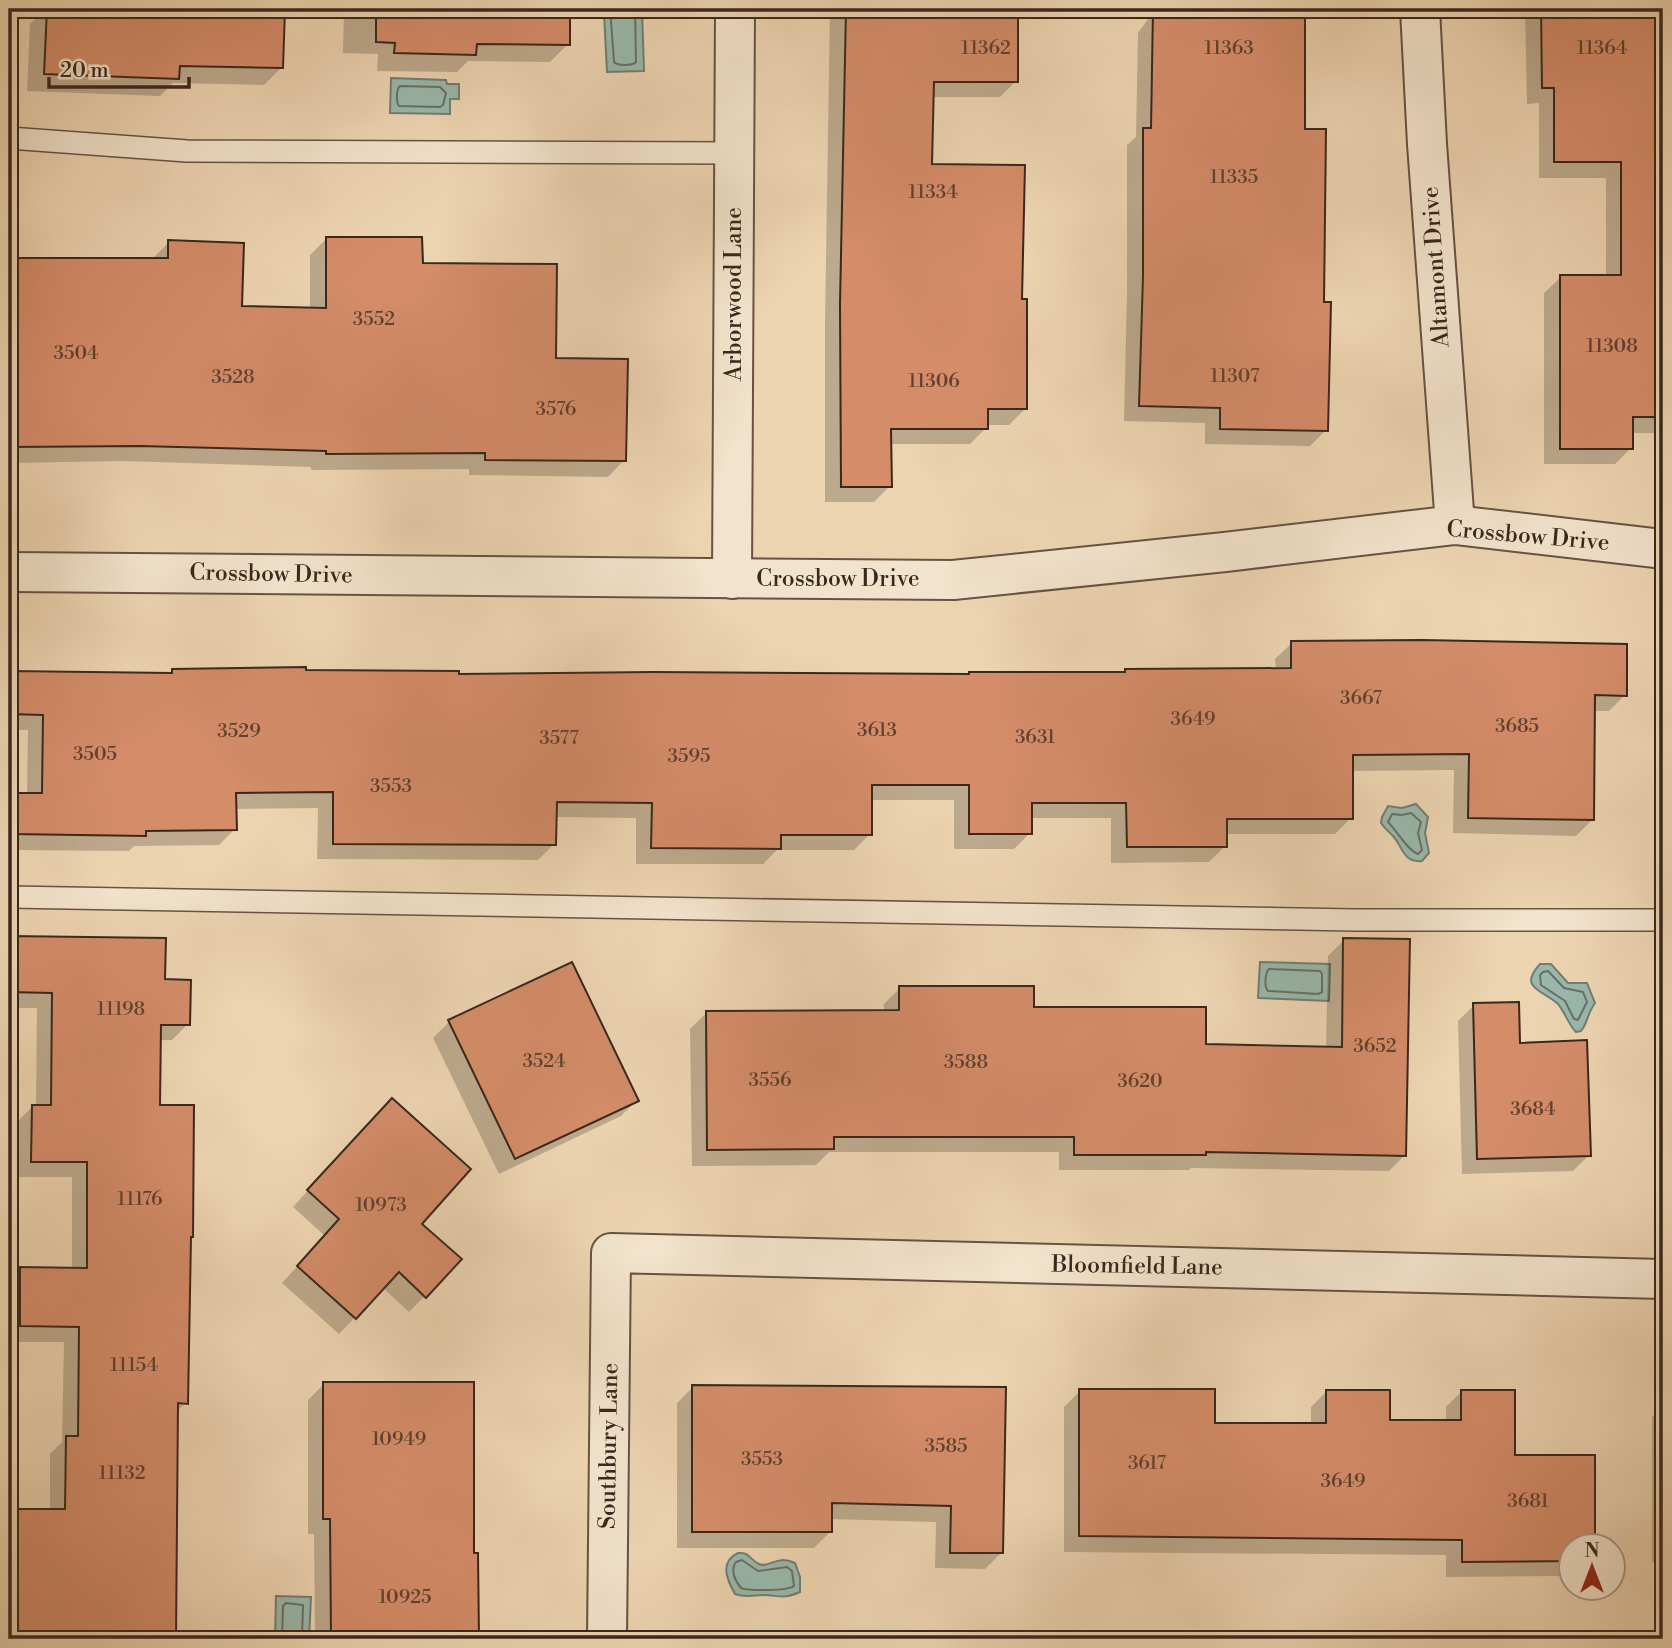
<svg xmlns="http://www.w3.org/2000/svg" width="1672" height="1648" font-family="'Libre Bodoni',serif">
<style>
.water{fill:#99b8ac;stroke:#737e73;stroke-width:2}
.shadow{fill:#0003}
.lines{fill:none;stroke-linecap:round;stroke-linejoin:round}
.shore{stroke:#697064;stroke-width:2}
.building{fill:#d48c69;stroke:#39281d;stroke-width:2}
.lane-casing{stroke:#665342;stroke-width:24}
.street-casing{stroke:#665342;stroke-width:42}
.lane{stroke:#f3e3cc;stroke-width:21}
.street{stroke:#f3e3cc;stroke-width:38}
.labels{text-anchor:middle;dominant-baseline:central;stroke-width:5;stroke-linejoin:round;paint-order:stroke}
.number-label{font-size:19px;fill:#604130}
.street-label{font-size:23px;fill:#39281d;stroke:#f3e3cc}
</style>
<rect width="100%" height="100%" fill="#edd4b1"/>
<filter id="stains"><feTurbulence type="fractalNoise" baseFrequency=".00286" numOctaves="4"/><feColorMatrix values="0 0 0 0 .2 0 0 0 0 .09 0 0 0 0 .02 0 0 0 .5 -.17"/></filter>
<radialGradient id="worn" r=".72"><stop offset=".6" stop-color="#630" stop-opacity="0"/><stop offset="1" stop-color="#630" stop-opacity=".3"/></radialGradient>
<!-- water -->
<g class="water">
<polygon points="607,9 642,9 644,71 607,72 604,13 607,13"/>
<polygon points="391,78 446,80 447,84 459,84 459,99 450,99 450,114 390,113"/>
<path d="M1416 804 1428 817 1425 833 1429 853 1422 861C1403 863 1403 847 1393 836 1389 832 1385 829 1381 823L1382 817 1388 806 1402 808Z"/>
<polygon points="1260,962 1330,964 1329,1001 1258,998"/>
<path d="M1540 964H1551L1568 983H1587L1595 1003C1586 1015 1589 1021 1581 1031L1576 1032C1568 1024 1565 1012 1558 1004 1544 990 1517 989 1540 964Z"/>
<path d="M738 1553C750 1552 750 1560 759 1564 769 1569 776 1554 795 1563L800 1577V1592C784 1599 781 1596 765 1595 754 1595 746 1598 735 1594 727 1580 719 1562 738 1553Z"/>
<polygon points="276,1596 311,1597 309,1639 275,1639"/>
</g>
<!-- shadow -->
<g class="shadow">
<polygon points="45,9 283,9 282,67 264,85 173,83 160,96 27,91 30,24"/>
<polygon points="344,9 568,9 568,44 550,62 468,61 457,72 377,71 378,54 343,53"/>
<polygon points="830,9 1017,9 1016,81 1000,97 932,97 931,166 1020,301 1025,409 1009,425 986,425 986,428 970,444 890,444 890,486 874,502 825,502 825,322"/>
<polygon points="1155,9 1302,9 1304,131 1323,304 1326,430 1310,446 1205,444 1205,423 1124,421 1127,293 1127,145 1136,137 1138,33"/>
<polygon points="1525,9 1663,9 1663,433 1631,433 1631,448 1615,464 1544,464 1544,293 1561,277 1606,277 1606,178 1539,178 1539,103 1527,104"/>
<polygon points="326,239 421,265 554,359 624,460 608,477 469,475 469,469 311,470 311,467 123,461 9,463 9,263 12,260 153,258 169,242 241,308 310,309 310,255"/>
<polygon points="1292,643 1625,695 1609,711 1593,711 1592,820 1576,836 1453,833 1454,770 1351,771 1351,818 1335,834 1225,834 1225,846 1209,862 1111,863 1111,818 1030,818 1030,833 1014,849 954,849 954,800 870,800 870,834 854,850 777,850 763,864 636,864 636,818 555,817 554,844 538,860 317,859 318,808 234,809 235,829 219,845 134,846 129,851 9,850 9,798 12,795 27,795 28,730 9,730 9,673 168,675 172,671 458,675 968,676 1123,674 1126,671 1276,670 1275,659"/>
<polygon points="9,938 164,940 163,981 188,1024 172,1040 159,1040 158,1107 189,1238 186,1403 176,1412 174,1639 9,1639 9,1510 50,1511 50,1454 62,1442 64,1342 9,1342 9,1281 21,1269 72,1269 72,1177 16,1177 17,1122 33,1106 36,1106 37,1008 9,1008"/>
<polygon points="1344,940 1405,1155 1389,1171 1191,1168 1189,1170 1059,1170 1059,1152 829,1152 816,1165 692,1166 690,1029 706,1013 884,1012 884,1004 900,988 1032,1009 1205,1045 1326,1048 1328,956"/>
<polygon points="1474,1005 1518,1045 1589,1155 1573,1171 1462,1174 1458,1021"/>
<polygon points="449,1022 637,1100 621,1116 499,1174 433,1038"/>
<polygon points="376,1116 420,1224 425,1296 409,1312 383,1288 339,1334 282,1283 325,1236 293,1207"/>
<polygon points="324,1384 473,1555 477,1555 477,1639 315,1639 314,1534 308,1534 308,1400"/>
<polygon points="693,1387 1004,1389 1001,1553 985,1569 935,1568 936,1522 830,1519 830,1532 814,1548 677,1548 677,1403"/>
<polygon points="1080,1391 1213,1425 1311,1425 1311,1407 1327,1391 1388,1421 1446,1421 1446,1407 1462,1391 1513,1457 1593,1457 1594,1546 1570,1546 1570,1576 1446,1577 1446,1555 1064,1552 1064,1407"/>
<polygon points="1663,1406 1663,1562 1652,1562 1652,1417"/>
</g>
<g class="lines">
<!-- shore -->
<g class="shore">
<path d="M614 9 611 20 614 62C618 66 632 66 636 62L635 9"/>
<path d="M400 86 440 87 446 93 443 105 440 107 399 106C396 102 396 89 400 86Z"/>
<path d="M1411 813 1421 822 1418 833 1422 850 1418 854C1408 851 1397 831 1388 822L1392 814 1402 815Z"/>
<path d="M1269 969 1320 971 1322 974V992L1318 994 1268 991C1264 987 1265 973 1269 969Z"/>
<polygon points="1548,971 1564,988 1583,992 1587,1002 1578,1020 1574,1019 1565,1001 1541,985 1540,975 1543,972"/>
<path d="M742 1560 758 1571 787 1567 792 1571 794 1586C787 1591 749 1591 741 1588 735 1581 730 1570 736 1562Z"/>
<polyline points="282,1639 283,1606 286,1603 303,1605 302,1639"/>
</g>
</g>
<!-- building -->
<g class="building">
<polygon points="47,9 285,9 283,68 180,66 179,79 44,74"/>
<polygon points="376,9 570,9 570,45 477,44 476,55 394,53 395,43 376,42"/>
<polygon points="846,9 1018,9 1018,82 934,82 932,164 1025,165 1022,299 1027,299 1027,409 988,409 988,429 891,429 892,487 841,487 840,304"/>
<polygon points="1153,9 1305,9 1305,129 1326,129 1324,302 1331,302 1328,431 1220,429 1220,408 1139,406 1143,276 1143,128 1151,128"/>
<polygon points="1541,9 1663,9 1663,417 1633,417 1633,449 1560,449 1560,275 1621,275 1621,162 1554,162 1554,88 1542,88"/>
<polygon points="326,237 422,237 423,263 557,264 556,358 628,359 626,461 485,460 485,453 326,454 326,451 140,446 11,447 11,258 168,258 168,240 244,243 242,306 326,308"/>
<polygon points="1422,640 1627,644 1627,696 1595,695 1594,820 1468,818 1469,754 1353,755 1353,819 1227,819 1227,847 1127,847 1126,803 1032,803 1032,834 969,834 969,785 872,785 872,835 781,835 781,849 651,848 652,803 557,802 556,845 333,844 333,792 236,793 237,830 146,831 146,836 11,834 11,793 42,793 43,715 9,714 9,671 172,673 172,669 306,667 306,670 459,671 459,674 653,672 969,674 969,672 1125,672 1125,669 1291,668 1291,641"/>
<polygon points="9,936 166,938 165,979 191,980 190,1025 161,1025 160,1105 194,1105 193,1237 191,1237 188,1404 178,1403 176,1639 9,1639 9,1509 65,1509 66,1436 78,1436 79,1327 20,1326 20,1267 87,1268 87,1162 31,1162 32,1105 51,1105 52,993 9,992"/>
<polygon points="1343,938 1410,939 1406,1156 1206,1152 1206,1155 1074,1155 1074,1137 834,1137 834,1149 707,1150 706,1011 899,1010 899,986 1034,986 1034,1007 1206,1007 1206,1044 1342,1047"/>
<polygon points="572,962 639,1101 515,1159 448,1020"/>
<polygon points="1519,1002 1520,1043 1587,1040 1591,1156 1477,1159 1473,1003"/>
<polygon points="392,1098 471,1169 422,1224 462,1259 426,1298 399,1272 356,1319 297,1266 339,1219 307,1190"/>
<polygon points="323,1382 474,1382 474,1553 478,1553 479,1639 331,1639 330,1519 323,1519"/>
<polygon points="692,1385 1006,1387 1003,1553 950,1553 951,1506 832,1503 832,1532 692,1532"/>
<polygon points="1079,1389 1215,1389 1215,1423 1326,1423 1326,1390 1390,1390 1390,1420 1461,1420 1461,1390 1515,1390 1515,1455 1595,1455 1595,1546 1571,1546 1571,1561 1462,1562 1462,1540 1079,1536"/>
</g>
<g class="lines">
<defs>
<g id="lane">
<polyline points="9,138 187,151 734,153"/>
<polyline points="9,897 1354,920 1663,920"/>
</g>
<g id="street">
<polyline points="1420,9 1427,144 1455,525"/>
<polyline points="9,572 953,580 1225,552 1455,525 1663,549"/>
<polyline points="732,579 735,9"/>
<polyline points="607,1639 611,1253 1663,1279"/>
</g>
</defs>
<!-- lane casing -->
<use href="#lane" class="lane-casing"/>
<!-- street casing -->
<use href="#street" class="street-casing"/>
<!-- lane -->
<use href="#lane" class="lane"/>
<!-- street -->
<use href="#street" class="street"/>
</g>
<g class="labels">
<!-- number labels -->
<g class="number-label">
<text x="986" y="48">11362</text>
<text x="1229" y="48">11363</text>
<text x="1602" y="48">11364</text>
<text x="1234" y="177">11335</text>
<text x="933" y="192">11334</text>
<text x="374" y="319">3552</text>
<text x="1612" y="346">11308</text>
<text x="76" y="353">3504</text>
<text x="1235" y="376">11307</text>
<text x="233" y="377">3528</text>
<text x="934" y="381">11306</text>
<text x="556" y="409">3576</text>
<text x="1361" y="698">3667</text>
<text x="1193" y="719">3649</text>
<text x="1517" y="726">3685</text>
<text x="877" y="730">3613</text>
<text x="239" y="731">3529</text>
<text x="1035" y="737">3631</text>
<text x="559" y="738">3577</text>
<text x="95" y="754">3505</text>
<text x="689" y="756">3595</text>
<text x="391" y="786">3553</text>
<text x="121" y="1009">11198</text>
<text x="1375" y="1046">3652</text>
<text x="544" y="1061">3524</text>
<text x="966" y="1062">3588</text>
<text x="770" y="1080">3556</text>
<text x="1140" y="1081">3620</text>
<text x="1533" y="1109">3684</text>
<text x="140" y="1199">11176</text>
<text x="381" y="1205">10973</text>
<text x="134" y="1365">11154</text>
<text x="399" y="1439">10949</text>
<text x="946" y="1446">3585</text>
<text x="762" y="1459">3553</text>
<text x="1147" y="1463">3617</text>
<text x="122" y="1473">11132</text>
<text x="1343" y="1481">3649</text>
<text x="1528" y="1501">3681</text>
<text x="405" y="1597">10925</text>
</g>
<!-- street labels -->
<g class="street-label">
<text transform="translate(1436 267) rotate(-94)">Altamont Drive</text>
<text transform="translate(734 294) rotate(-90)">Arborwood Lane</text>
<text transform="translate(1528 536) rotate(5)">Crossbow Drive</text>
<text transform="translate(271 574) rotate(1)">Crossbow Drive</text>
<text x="838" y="579">Crossbow Drive</text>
<text transform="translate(1137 1266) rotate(1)">Bloomfield Lane</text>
<text transform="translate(609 1446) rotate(-89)">Southbury Lane</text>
</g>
</g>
<!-- margin -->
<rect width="1672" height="1648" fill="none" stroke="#edd4b1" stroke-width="35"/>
<rect x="10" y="10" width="1651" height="1627" fill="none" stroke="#39281d" stroke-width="3.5"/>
<rect x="18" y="18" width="1637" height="1613" fill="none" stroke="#39281d" stroke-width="2"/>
<!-- north arrow -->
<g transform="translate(1592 1567)"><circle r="33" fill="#f3e3cc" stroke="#a99886" stroke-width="2"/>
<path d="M0-5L12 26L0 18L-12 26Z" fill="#8f2418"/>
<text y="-10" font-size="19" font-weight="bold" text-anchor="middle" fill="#39281d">N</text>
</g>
<!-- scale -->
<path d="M49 77v10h140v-10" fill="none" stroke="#39281d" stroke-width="3.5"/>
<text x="60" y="77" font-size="21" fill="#39281d" stroke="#f3e3cc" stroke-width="5" paint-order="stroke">20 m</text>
<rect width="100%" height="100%" filter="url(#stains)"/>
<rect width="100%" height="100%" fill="url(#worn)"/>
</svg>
